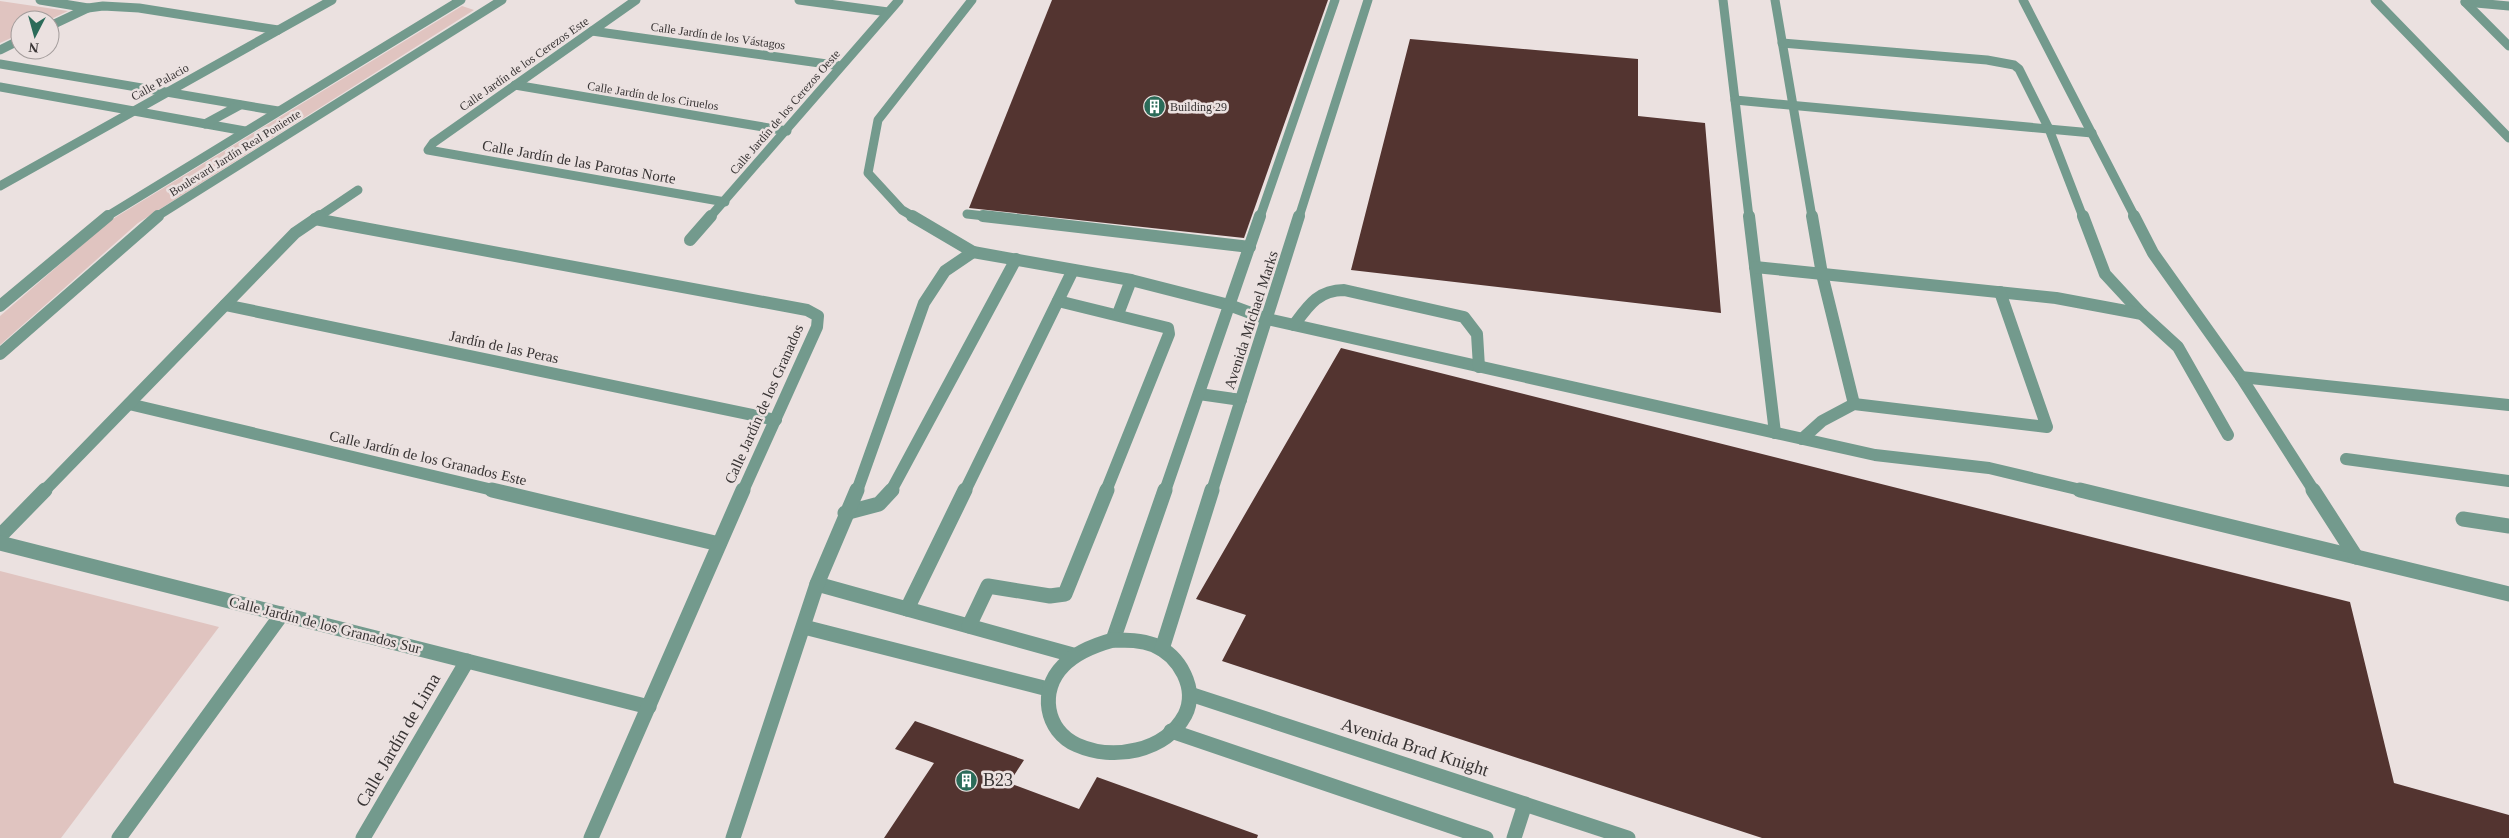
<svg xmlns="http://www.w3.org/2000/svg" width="2509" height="838" font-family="'Times New Roman',serif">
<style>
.green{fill:#e0c4c0}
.building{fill:#533430}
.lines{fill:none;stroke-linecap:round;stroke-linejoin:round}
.minor-far2{stroke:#739a8d;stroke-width:9}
.minor-far1{stroke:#739a8d;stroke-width:12}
.minor{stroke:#739a8d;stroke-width:15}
.labels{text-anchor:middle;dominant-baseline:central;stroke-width:5;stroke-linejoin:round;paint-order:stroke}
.far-street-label{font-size:12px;fill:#383434;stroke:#ebe1e0}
.far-poi-label{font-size:12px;fill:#383434;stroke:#ebe1e0;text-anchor:start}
.street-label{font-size:15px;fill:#383434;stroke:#ebe1e0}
.near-street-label{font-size:18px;fill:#383434;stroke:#ebe1e0}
.near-poi-label{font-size:18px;fill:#383434;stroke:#ebe1e0;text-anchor:start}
</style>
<rect width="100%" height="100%" fill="#ebe1e0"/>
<!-- green -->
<g class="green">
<polygon points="0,1 68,11 49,20 20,20 20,34 0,43"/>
<polygon points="462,6 474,10 138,223 0,345 0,316 111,220"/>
<polygon points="0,571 219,627 61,838 0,838"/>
</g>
<!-- building -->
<g class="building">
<polygon points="1052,0 1328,0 1244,238 969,208"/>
<polygon points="1410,39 1638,59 1638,116 1705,123 1721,313 1351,270"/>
<polygon points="1341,348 2350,602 2394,783 2509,815 2509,838 1762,838 1222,661 1246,615 1196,599"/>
<polygon points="915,721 1024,760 1009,783 1079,809 1097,777 1258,835 1257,838 884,838 934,763 895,749"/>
</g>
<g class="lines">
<!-- minor-far2 -->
<g class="minor-far2">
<polyline points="40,0 88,8 103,6 139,8 278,30"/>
<polyline points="636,0 433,143 428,150 725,202"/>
<polyline points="799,0 888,12"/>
<polyline points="1723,0 1749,217"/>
<polyline points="1775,0 1812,217"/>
<polyline points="2023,0 2135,217"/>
<polyline points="2375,0 2509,138"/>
<polyline points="2465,2 2509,46"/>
<polyline points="2465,2 2509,6"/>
<polyline points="50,26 88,8"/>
<polyline points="592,31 841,66"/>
<polyline points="1782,43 1987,60 2014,65 2019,69 2049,129 2083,217"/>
<polyline points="0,50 20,40"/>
<polyline points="0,64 278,111"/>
<polyline points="515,85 787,131"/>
<polyline points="0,87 245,131"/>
<polyline points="1735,100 2092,133"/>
<polyline points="205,124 240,105"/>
<polyline points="0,186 332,0"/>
<polyline points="967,214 994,217"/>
<polyline points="106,217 461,0"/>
<polyline points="156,217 502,0"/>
<polyline points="318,217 358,190"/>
<polyline points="710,217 899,0"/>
<polyline points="914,217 902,210 868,173 878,120 972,0"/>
<polyline points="1260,217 1335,0"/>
<polyline points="1299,217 1368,0"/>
</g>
<!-- minor-far1 -->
<g class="minor-far1">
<polyline points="912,216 973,252 1131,280 1229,305 1267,319 1875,455 1989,468 2085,491"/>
<polyline points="983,216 1250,247"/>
<polyline points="1749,216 1775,433"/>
<polyline points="1812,216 1822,274 1854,404"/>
<polyline points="2083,216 2105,274 2142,314 2178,347 2228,435"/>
<polyline points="2134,216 2153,253 2241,377 2314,491"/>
<polyline points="315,219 807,310 818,316 817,327 743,491"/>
<polyline points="690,240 711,216"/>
<polyline points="1755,267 2056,298 2142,314"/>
<polyline points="1058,301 1168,328 1169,334 1106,491"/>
<polyline points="225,305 776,420"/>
<polyline points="0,306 108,216"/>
<polyline points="1118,314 1131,280"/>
<path d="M1294 325C1308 306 1318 290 1344 290L1464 317 1477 334 1479 367"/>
<polyline points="0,354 158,216"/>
<polyline points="2241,377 2509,405"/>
<polyline points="1199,394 1241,400"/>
<polyline points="129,404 497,491"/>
<polyline points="1802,439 1822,421 1854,404 2047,427 2000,292"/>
<polyline points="2346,459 2509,481"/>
<polyline points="44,491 295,233 320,216"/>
<polyline points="857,491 924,303 945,271 973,252"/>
<polyline points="891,491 1016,259"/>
<polyline points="965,491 1073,270"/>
<polyline points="1165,491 1260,216"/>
<polyline points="1212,491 1299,216"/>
</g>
<!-- minor -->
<g class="minor">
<polyline points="492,490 719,544"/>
<polyline points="2080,490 2509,594"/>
<polyline points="2313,490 2356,557"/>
<polyline points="845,513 879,504 892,490"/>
<polyline points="2463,519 2509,526"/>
<polyline points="0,536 45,490"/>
<polyline points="0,543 649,707"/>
<polyline points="817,584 1073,655"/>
<polyline points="907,609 965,490"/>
<polyline points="969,626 988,586 1050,596 1065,594 1107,490"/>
<polyline points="804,627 1048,689"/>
<polyline points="1113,640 1165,490"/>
<path d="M1113 640C1127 640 1141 640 1154 645 1180 656 1198 689 1185 715 1165 752 1113 761 1077 745 1045 731 1039 690 1063 666 1076 652 1095 645 1113 640Z"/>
<polyline points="1162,649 1212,490"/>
<polyline points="1190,694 1628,838"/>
<polyline points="1171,731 1486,838"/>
<polyline points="119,838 282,614"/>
<polyline points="363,838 467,661"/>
<polyline points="591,838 743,490"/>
<polyline points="733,838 817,584 857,490"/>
<polyline points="1514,838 1525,804"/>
</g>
</g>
<!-- icons -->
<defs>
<symbol id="building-disc" viewBox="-11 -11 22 22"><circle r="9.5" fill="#2b6b59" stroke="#ebe1e0"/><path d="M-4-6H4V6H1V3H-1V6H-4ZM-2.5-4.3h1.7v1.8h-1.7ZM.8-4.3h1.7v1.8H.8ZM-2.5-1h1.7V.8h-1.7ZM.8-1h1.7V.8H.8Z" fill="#fff"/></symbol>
</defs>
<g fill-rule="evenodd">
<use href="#building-disc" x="1142" y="94" width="25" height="25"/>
<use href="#building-disc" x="954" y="768" width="25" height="25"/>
</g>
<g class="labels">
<!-- far-street labels -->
<g class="far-street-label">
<text transform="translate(718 36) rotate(8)">Calle Jardín de los Vástagos</text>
<text transform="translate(524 64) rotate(-35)">Calle Jardín de los Cerezos Este</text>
<text transform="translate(160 82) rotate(-29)">Calle Palacio</text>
<text transform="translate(653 96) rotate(9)">Calle Jardín de los Ciruelos</text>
<text transform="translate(785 112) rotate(-49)">Calle Jardín de los Cerezos Oeste</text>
<text transform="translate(235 153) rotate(-32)">Boulevard Jardín Real Poniente</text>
</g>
<!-- far-poi labels -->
<g class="far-poi-label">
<text x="1170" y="107">Building 29</text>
</g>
<!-- street labels -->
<g class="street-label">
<text transform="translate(579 162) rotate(10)">Calle Jardín de las Parotas Norte</text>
<text transform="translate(1251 320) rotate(-72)">Avenida Michael Marks</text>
<text transform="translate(504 347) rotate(12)">Jardín de las Peras</text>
<text transform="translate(764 404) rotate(-66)">Calle Jardín de los Granados</text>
<text transform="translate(428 458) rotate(13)">Calle Jardín de los Granados Este</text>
<text transform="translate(325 625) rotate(14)">Calle Jardín de los Granados Sur</text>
</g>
<!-- near-street labels -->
<g class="near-street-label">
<text transform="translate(398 740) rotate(-60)">Calle Jardín de Lima</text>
<text transform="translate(1415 747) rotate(18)">Avenida Brad Knight</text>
</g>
<!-- near-poi labels -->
<g class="near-poi-label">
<text x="983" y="780">B23</text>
</g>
</g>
<!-- north arrow -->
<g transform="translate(35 35) rotate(186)"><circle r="24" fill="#ebe1e0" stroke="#a39c9b"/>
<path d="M0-4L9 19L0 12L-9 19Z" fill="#2b6b59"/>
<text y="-8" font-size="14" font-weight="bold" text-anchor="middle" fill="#383434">N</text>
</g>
</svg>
